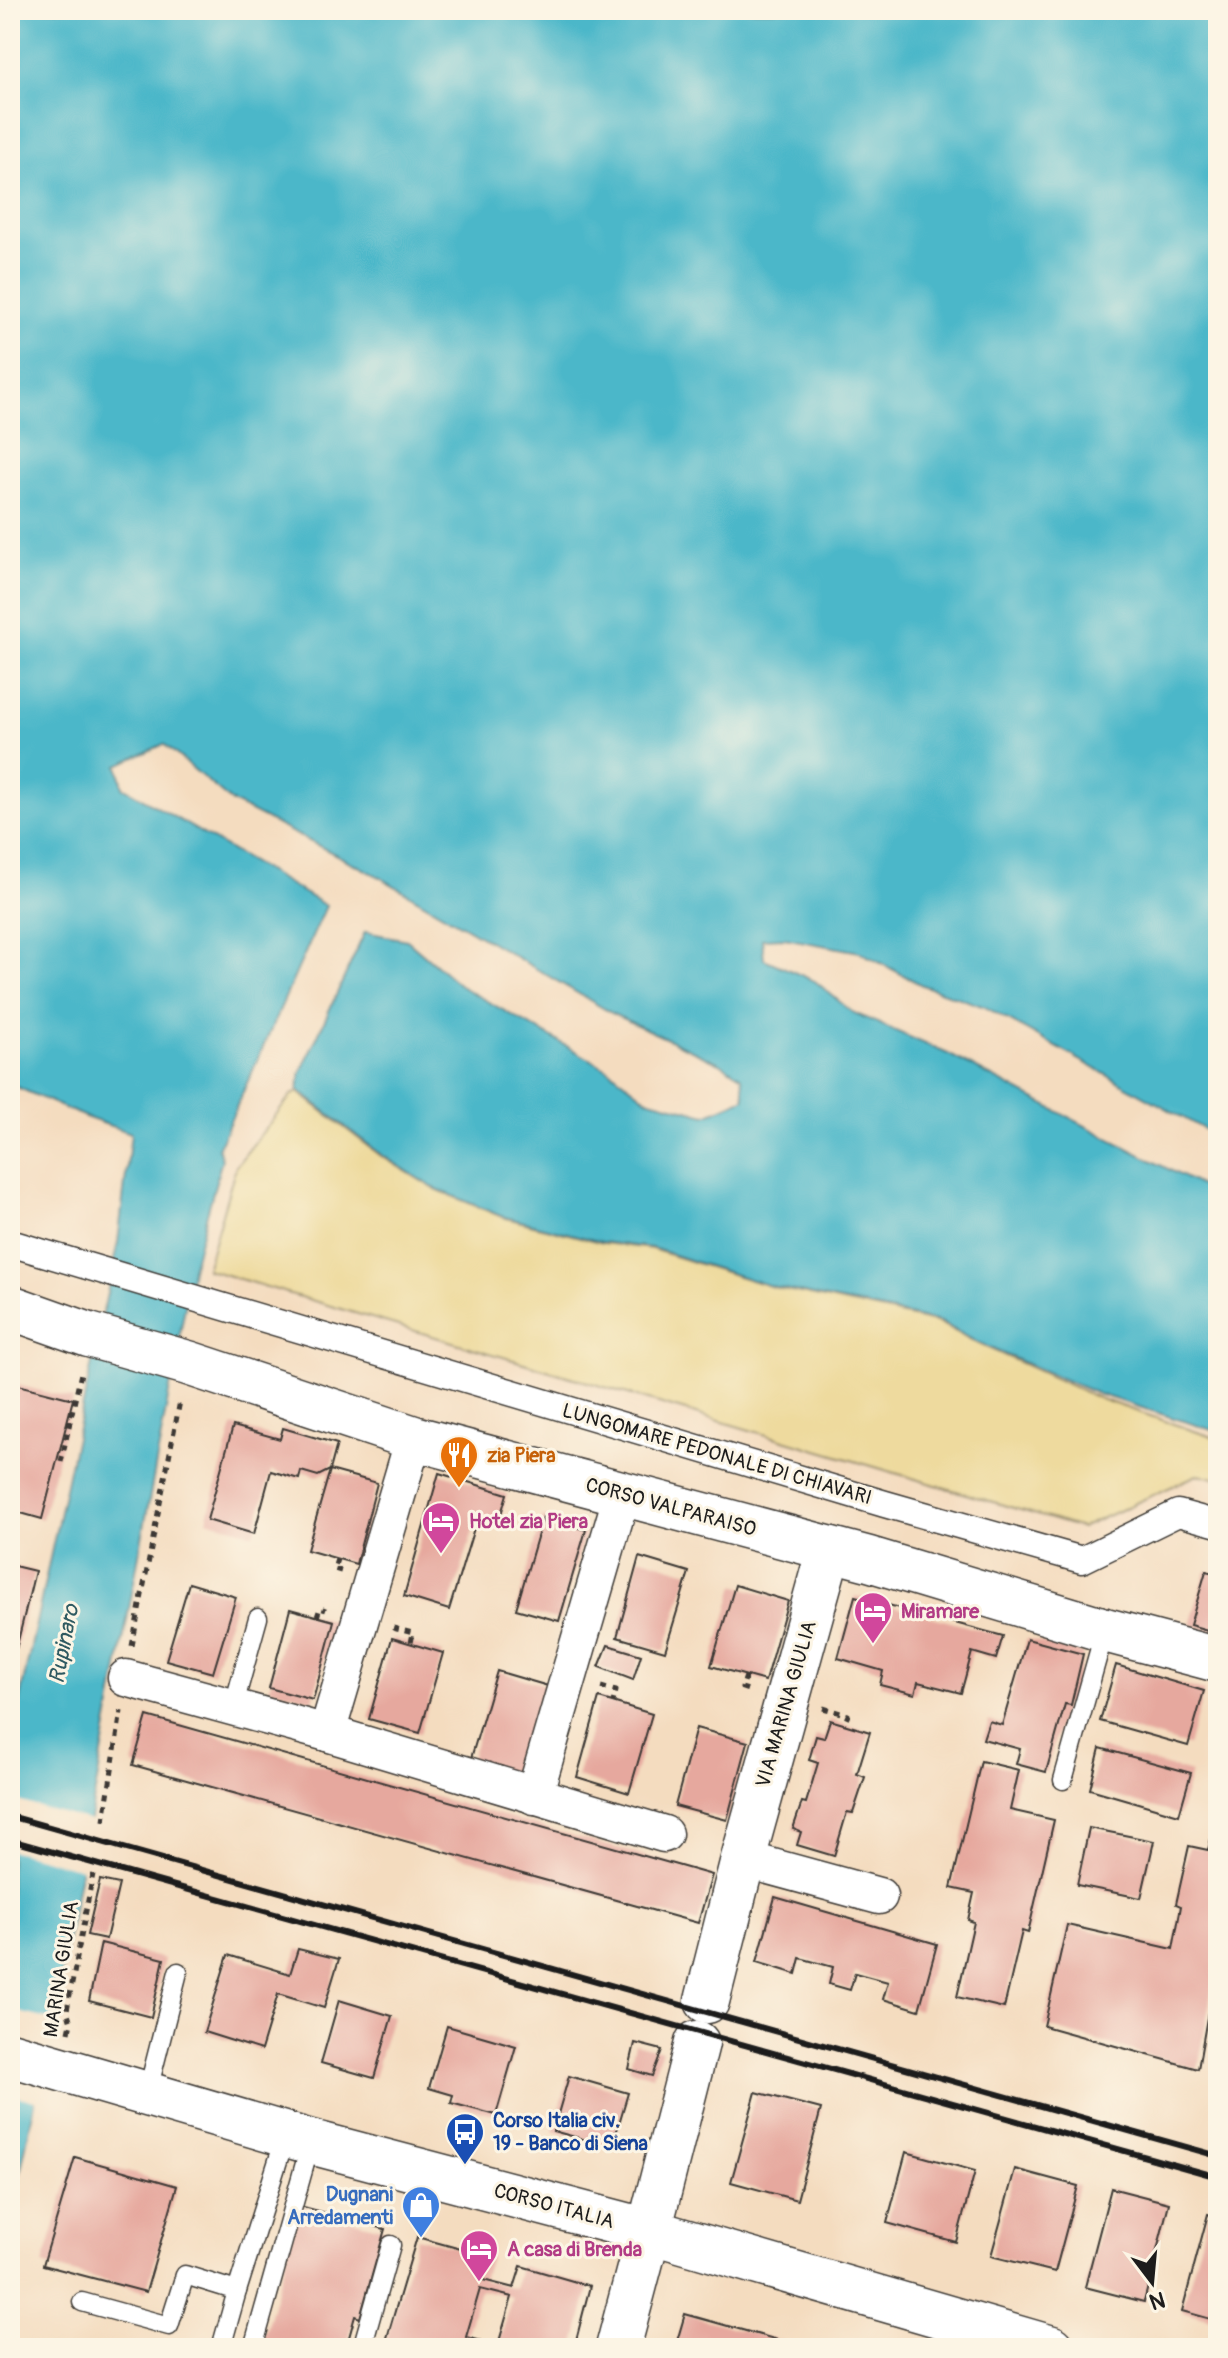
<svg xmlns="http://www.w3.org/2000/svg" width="1228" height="2358" font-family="Pangolin,sans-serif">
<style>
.sand{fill:#eeda9e;stroke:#857b5d;stroke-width:2}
.water{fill:#4cb7c9;stroke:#346a72;stroke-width:2}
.pier{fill:#f4dcbf}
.building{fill:#e6a89e;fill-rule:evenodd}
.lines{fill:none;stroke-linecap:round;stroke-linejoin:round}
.service-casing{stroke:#3c3934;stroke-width:21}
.pedestrian-casing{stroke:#3c3934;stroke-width:29}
.minor-casing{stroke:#3c3934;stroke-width:39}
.tertiary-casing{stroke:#3c3934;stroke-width:47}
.primary-casing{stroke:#3c3934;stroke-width:47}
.path{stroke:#3c3934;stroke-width:5;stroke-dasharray:6 6;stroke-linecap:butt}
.service{stroke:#fff;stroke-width:18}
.pedestrian{stroke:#fff;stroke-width:26}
.minor{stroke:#fff;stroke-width:36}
.tertiary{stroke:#fff;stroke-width:44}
.primary{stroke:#fff;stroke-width:44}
.rail{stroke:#1c1c1c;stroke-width:6}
.labels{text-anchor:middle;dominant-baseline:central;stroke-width:6;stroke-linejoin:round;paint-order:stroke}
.street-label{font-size:20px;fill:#1c1c1c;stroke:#fcf5e5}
.food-label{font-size:20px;font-weight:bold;fill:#c56008;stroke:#fcf5e5;text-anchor:start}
.hotel-label{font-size:20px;font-weight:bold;fill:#b23c85;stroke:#fcf5e5;text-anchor:start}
.transit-label{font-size:20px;font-weight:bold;fill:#164399;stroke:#fcf5e5;text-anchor:start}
.shop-label{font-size:20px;font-weight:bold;fill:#366cbe;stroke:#fcf5e5;text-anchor:end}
.water-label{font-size:22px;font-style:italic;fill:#2f5a61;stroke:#fcf5e5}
</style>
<rect width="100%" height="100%" fill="#fcf5e5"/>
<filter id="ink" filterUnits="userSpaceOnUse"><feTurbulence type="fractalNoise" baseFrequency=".0125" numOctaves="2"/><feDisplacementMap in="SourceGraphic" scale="16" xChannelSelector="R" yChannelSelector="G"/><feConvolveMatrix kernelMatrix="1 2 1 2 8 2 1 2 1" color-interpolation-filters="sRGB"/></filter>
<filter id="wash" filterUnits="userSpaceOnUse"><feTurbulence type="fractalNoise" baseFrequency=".006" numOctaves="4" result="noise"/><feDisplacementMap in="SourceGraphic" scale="32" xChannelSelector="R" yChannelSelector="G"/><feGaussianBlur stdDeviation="1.8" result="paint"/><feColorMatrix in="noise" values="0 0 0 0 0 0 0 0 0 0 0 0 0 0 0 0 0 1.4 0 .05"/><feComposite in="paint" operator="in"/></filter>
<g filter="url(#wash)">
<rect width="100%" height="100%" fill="#f4dcbf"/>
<!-- sand -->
<polygon class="sand" points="298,1092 381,1156 433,1188 502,1217 603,1243 651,1249 773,1287 939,1323 979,1344 1100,1399 1218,1439 1218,1479 1199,1474 1081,1528 206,1269 236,1166 292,1095"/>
<!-- water -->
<polygon class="water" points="10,10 1218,10 1218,1137 985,1007 922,985 860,952 784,938 762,939 764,959 815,981 852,1012 948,1054 1218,1195 1218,1432 1098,1394 978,1343 940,1322 771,1286 652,1248 602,1242 501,1216 432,1187 382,1155 298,1090 301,1072 365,932 407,940 462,987 611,1071 647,1099 706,1115 745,1098 742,1077 720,1063 615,1015 376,875 232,802 164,744 118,765 123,787 326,906 218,1148 222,1159 192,1269 54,2013 10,2221 10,1744 118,1242 131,1133 85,1117 10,1084"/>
<!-- pier -->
<g class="pier">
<polygon points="10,1799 94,1822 85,1870 10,1850"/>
<polygon points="10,2010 56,2021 38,2102 10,2094"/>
</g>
<g id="blocks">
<!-- building -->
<g class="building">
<polygon points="10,1383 73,1399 42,1519 10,1510"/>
<polygon points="233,1426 280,1439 283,1428 337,1444 330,1470 318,1476 301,1471 299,1479 271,1471 254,1534 207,1520"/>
<polygon points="330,1470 377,1483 356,1564 307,1550"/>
<polygon points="439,1473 507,1494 499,1521 478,1515 449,1610 404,1596"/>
<polygon points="543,1517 586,1530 559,1621 516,1609"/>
<polygon points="639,1557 689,1572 665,1651 617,1637"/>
<polygon points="10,1565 35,1571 11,1670 10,1670"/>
<polygon points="1206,1571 1218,1574 1218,1633 1190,1625"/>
<polygon points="189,1583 236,1597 213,1673 166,1660"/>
<polygon points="735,1585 788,1601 765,1681 711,1666"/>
<polygon points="855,1596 1003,1636 996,1659 972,1652 961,1693 918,1682 915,1694 880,1685 883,1671 838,1658"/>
<polygon points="290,1609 334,1621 313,1700 269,1688"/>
<polygon points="392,1638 443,1653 420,1733 369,1719"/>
<polygon points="1027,1639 1083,1654 1071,1705 1065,1704 1046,1772 1016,1764 1020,1749 983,1739 989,1721 1002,1725"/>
<polygon points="608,1645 641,1655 633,1680 599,1667"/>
<polygon points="1116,1665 1204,1691 1188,1746 1100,1721"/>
<polygon points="497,1671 548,1686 520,1780 469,1765"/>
<polygon points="599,1698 652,1714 629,1793 577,1777"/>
<polygon points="147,1716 712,1875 698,1923 133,1765"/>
<polygon points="830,1720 870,1732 857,1774 865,1777 853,1813 847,1812 834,1856 797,1845 801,1832 793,1829 802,1802 806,1803 818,1763 809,1760 816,1736 824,1738"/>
<polygon points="696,1728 748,1742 727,1820 675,1806"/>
<polygon points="1100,1748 1191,1773 1179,1815 1090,1789"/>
<polygon points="981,1761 1019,1770 1010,1810 1054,1820 1028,1933 1022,1931 1004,2008 957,1997 974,1922 968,1920 974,1893 951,1888"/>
<polygon points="1217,1816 1218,1955 1198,2069 1044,2026 1067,1925 1173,1949 1181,1906 1176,1904 1189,1846 1208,1850"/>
<polygon points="1089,1828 1154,1841 1141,1898 1077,1885"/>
<polygon points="100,1880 119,1884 106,1939 87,1935"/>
<polygon points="775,1897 937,1944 919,2010 883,1999 888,1982 855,1973 850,1990 829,1984 833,1967 800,1958 796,1974 757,1962"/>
<polygon points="101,1943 164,1959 151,2017 89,2001"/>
<polygon points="298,1949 339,1959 324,2008 278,1994 261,2050 204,2032 228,1955 290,1974"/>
<polygon points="339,2000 392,2016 374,2078 321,2063"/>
<polygon points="447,2026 516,2046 496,2115 451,2103 453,2095 429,2088"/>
<polygon points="635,2043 662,2050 652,2076 629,2069"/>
<polygon points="569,2076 628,2093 612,2147 553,2131"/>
<polygon points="756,2092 821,2109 797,2200 731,2182"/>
<polygon points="906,2152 975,2171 956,2242 887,2223"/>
<polygon points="75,2157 177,2186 146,2292 43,2265"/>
<polygon points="1015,2169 1078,2186 1055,2272 991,2256"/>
<polygon points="1111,2188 1169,2203 1144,2302 1085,2287"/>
<polygon points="300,2206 385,2229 360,2318 355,2316 346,2348 261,2348"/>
<polygon points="1208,2214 1218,2217 1218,2321 1182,2311"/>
<path d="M417 2237 490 2257 483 2280 514 2288 521 2266 590 2286 574 2348H384ZM480 2289 512 2297 498 2345 466 2337Z"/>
<polygon points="685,2314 785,2342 784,2348 675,2348"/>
</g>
</g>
</g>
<g filter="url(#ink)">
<use href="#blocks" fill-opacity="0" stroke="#3c3934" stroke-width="2"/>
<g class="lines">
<defs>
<g id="service">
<polyline points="233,1708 258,1618"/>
<polyline points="1063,1780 1105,1630"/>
<polyline points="147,2094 178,1972"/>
<polyline points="82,2302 169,2326 185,2275 237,2291 286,2135"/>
<polyline points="221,2348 237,2291"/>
<polyline points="253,2348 311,2142"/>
<polyline points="362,2348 391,2245"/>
</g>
<polyline id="pedestrian" points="10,1243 885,1504 1082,1560 1178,1513 1218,1524"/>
<g id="minor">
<polyline points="126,1678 327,1733 664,1834"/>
<polyline points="327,1733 414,1438"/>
<polyline points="534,1796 622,1494"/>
<polyline points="743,1859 879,1896"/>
</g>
<g id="tertiary">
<polyline points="10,1307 89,1335 188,1363 414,1438 869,1559 1105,1630 1218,1660"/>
<polyline points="707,2001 743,1859 829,1549"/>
<polyline points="649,2231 697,2043"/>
</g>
<g id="primary">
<polyline points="10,2054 311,2142 649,2231 1052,2348"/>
<polyline points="618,2348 649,2231"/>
</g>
</defs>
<!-- service casing -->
<use href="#service" class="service-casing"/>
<!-- pedestrian casing -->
<use href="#pedestrian" class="pedestrian-casing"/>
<!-- minor casing -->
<use href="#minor" class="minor-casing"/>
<!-- tertiary casing -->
<use href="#tertiary" class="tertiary-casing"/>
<!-- primary casing -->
<use href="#primary" class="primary-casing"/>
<!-- path -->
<g class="path">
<polyline points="61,1462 81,1373"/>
<polyline points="337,1559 334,1569 341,1571"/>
<polyline points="317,1617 320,1608 326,1610"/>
<polyline points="393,1628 413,1633 411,1643"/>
<polyline points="132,1646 180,1401"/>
<polyline points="746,1676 742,1688 751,1691"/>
<polyline points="601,1687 616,1691 613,1702"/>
<polyline points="823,1708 848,1715 844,1724"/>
<polyline points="104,1821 121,1711"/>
<polyline points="69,2032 71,2023 67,2010 93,1874"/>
</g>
<!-- service -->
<use href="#service" class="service"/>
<!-- pedestrian -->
<use href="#pedestrian" class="pedestrian"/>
<!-- minor -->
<use href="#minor" class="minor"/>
<!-- tertiary -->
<use href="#tertiary" class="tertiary"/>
<!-- primary -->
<use href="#primary" class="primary"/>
<!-- rail -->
<g class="rail">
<polyline points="10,1816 1218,2156"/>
<polyline points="10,1840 1218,2177"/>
</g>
</g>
</g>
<!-- icons -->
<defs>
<symbol id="restaurant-pin" viewBox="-11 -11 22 30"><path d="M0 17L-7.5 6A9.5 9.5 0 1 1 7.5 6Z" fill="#e8710a" stroke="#fcf5e5"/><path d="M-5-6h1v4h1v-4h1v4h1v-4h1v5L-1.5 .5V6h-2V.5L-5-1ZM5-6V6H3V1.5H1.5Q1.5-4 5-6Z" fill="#fff"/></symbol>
<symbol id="hotel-pin" viewBox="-11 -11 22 30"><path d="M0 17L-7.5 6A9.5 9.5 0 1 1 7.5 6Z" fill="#d1479c" stroke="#fcf5e5"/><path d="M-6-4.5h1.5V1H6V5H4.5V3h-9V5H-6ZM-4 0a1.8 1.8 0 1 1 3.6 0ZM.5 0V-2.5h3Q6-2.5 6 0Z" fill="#fff"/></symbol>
<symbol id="bus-pin" viewBox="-11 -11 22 30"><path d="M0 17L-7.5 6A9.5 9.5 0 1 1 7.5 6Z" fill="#1a4fb4" stroke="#fcf5e5"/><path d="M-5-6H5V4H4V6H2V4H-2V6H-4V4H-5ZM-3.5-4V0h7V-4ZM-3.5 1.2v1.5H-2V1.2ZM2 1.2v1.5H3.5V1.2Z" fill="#fff"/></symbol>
<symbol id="shop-pin" viewBox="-11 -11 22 30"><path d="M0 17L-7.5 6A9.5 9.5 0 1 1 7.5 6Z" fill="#3f7fe0" stroke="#fcf5e5"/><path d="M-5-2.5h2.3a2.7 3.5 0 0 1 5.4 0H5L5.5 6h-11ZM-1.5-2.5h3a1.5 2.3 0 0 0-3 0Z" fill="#fff"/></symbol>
</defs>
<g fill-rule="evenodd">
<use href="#restaurant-pin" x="437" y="1433" width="44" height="60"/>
<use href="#hotel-pin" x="419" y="1499" width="44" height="60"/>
<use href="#hotel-pin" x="851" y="1589" width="44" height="60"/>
<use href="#bus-pin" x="443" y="2110" width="44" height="60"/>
<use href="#shop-pin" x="399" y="2183" width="44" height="60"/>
<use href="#hotel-pin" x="457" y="2227" width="44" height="60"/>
</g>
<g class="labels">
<!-- street labels -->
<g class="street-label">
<text transform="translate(717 1454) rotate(16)">LUNGOMARE PEDONALE DI CHIAVARI</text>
<text transform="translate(671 1507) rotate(15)">CORSO VALPARAISO</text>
<text transform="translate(786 1704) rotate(-74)">VIA MARINA GIULIA</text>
<text transform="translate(61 1969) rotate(-81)">MARINA GIULIA</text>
<text transform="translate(554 2206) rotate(15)">CORSO ITALIA</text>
</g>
<!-- food labels -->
<g class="food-label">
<text x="487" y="1455">zia Piera</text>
</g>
<!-- hotel labels -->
<g class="hotel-label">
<text x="469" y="1521">Hotel zia Piera</text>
<text x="901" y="1611">Miramare</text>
<text x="507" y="2249">A casa di Brenda</text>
</g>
<!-- transit labels -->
<g class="transit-label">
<text x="493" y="2120">Corso Italia civ.<tspan x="493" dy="23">19 - Banco di Siena</tspan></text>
</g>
<!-- shop labels -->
<g class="shop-label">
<text x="393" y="2194">Dugnani<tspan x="393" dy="23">Arredamenti</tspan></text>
</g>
<!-- water labels -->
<g class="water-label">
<text transform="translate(64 1644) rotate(-79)">Rupinaro</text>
</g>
</g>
<!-- margin -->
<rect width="1228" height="2358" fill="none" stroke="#fcf5e5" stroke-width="40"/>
<!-- north arrow -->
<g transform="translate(1152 2282) rotate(164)" stroke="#fcf5e5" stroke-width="6" paint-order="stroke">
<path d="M0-6L14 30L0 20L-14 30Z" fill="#1c1c1c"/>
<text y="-12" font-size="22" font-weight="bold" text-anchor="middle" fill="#1c1c1c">N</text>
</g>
</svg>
